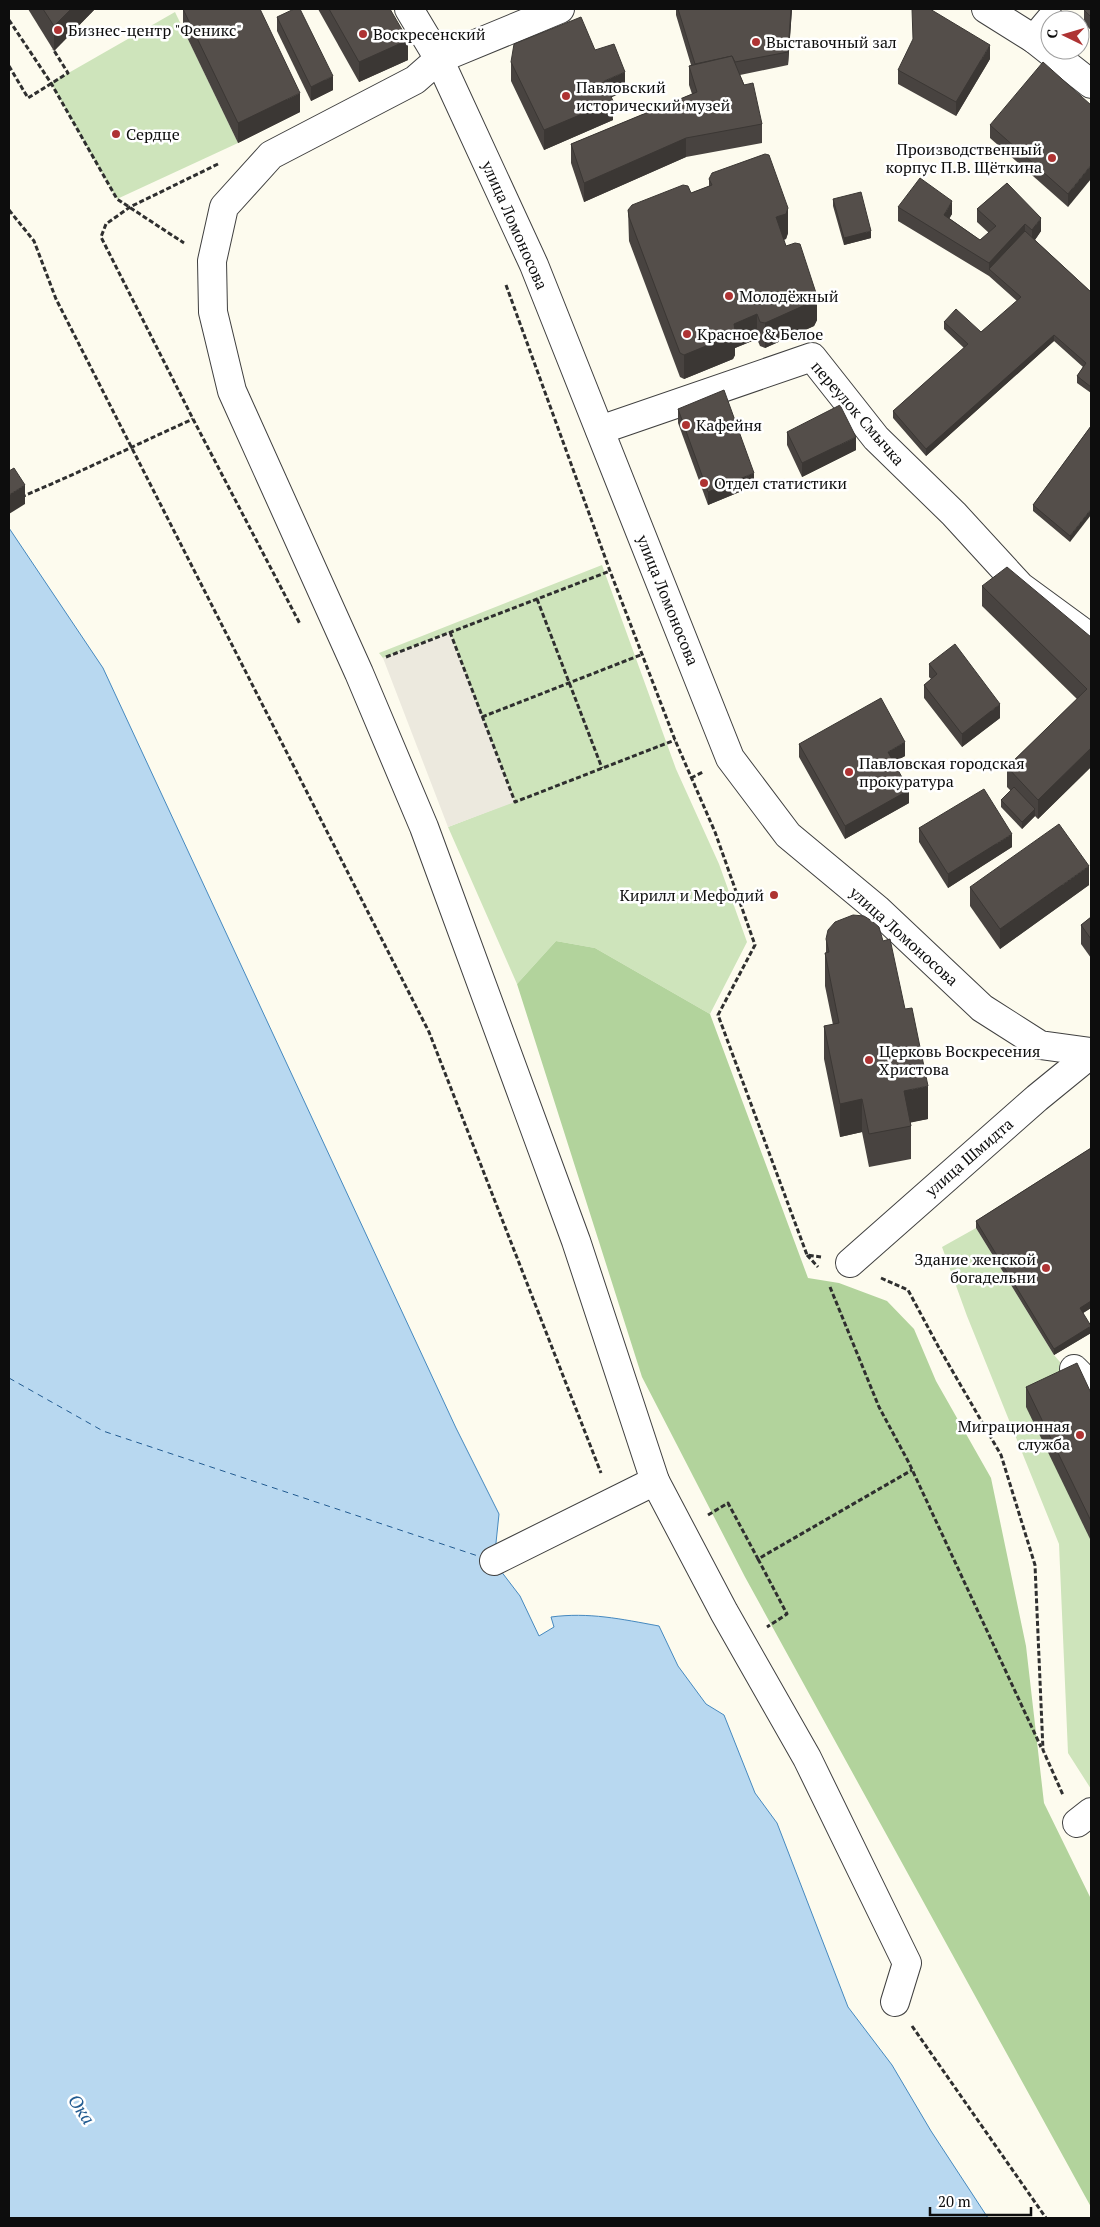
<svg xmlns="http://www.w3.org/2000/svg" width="1100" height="2227" font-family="'PT Serif',serif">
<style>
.green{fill:#cee4bb}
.forest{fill:#b2d39c}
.plaza{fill:#ece9de}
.water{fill:#b8d8f0;stroke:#4689bf}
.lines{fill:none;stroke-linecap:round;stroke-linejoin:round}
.ferry{stroke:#235c91;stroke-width:1;stroke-dasharray:6 5;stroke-linecap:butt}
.minor-casing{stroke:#404040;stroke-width:30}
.path{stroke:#2f2f2f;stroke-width:3;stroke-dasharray:5 2.5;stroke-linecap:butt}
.minor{stroke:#fff;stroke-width:28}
.wall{fill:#484340}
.shaded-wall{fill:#3b3734}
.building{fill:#544e4a;stroke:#3b3734}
.poi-dot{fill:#ae3333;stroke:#fff;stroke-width:2}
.labels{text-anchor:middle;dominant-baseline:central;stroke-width:5;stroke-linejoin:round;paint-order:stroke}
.poi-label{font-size:16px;fill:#0d0d0d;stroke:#fff;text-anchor:start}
.street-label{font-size:16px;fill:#0d0d0d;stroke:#fff}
.water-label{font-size:18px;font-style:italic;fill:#235c91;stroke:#fff}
</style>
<rect width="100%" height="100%" fill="#fdfbee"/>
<!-- green -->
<g class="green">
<polygon points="175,12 238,143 117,199 51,83"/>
<polygon points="602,565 676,769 719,864 747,942 710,1014 595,948 556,941 517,984 448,827 515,801 450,633 383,658 379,653"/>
<polygon points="976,1228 1054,1355 1077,1382 1091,1541 1091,1789 1068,1753 1059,1544 967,1316 942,1247"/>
</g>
<!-- forest -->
<polygon class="forest" points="556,941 595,948 710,1014 808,1278 839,1283 887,1301 914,1329 936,1381 991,1478 1026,1646 1044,1803 1091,1899 1091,2207 745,1577 642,1377 517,984"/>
<!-- plaza -->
<polygon class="plaza" points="450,632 515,802 448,827 383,658"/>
<!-- water -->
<path class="water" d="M9 528 103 668 456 1428 499 1514 494 1562 520 1596 539 1636 554 1627 551 1617C589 1612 621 1619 659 1626L678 1666 706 1704 724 1715 755 1793 777 1823 848 2007 892 2065 931 2131 988 2218H9Z"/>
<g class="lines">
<!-- ferry -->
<polyline class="ferry" points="9,1378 103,1431 481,1557"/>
<defs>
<g id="minor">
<polyline points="409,9 439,59 534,265 730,758 788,835 877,909 982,1008 1040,1045 1091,1052"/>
<polyline points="986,9 1034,39 1091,84"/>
<polyline points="1034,39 1050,20"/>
<polyline points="600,430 812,357 876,438 954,514 1020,586 1091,638"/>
<polyline points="850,1263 1037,1098 1091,1054"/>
<polyline points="1074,1369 1091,1386"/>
<polyline points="655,1481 724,1612 807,1758 907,1963 895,2002"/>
<polyline points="494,1561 655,1481 576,1241 424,827 359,673 232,391 213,312 212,261 224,207 271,155 415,80 439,59 560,9"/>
<polyline points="1077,1823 1091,1812"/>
</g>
</defs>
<!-- minor casing -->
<use href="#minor" class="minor-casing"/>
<!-- path -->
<g class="path">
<polyline points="9,20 51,83 117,199 184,243"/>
<polyline points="9,66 28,98 68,73 53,49"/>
<polyline points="218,164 130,207 106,224 101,237 193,419 300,624"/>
<polyline points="9,210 34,241 56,299 429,1032 601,1473"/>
<polyline points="506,285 610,571 675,740 715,832 755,945 718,1015 807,1255 821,1257"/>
<path d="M21 497C79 473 135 445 193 419"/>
<polyline points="537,599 602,768"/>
<polyline points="450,632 515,802 675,740"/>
<polyline points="386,657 610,571"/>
<polyline points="482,717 643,654"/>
<polyline points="691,778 703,772"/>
<polyline points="807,1255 818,1267"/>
<polyline points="881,1278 908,1290 938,1346 1001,1455 1035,1565 1043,1750 1063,1795"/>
<polyline points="830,1287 879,1407 909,1463 1041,1747"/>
<polyline points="708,1515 728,1503 758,1559 912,1470"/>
<polyline points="758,1559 787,1614 767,1627"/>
<polyline points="912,2026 1046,2218"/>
</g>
<!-- minor -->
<use href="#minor" class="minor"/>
</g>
<!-- wall -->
<g class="wall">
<polygon points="28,9 95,9 54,51"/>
<polygon points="183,9 300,112 238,143 183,29"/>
<polygon points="318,9 390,9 408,60 359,82"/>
<polygon points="676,9 792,9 788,65 740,75 762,124 762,143 686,157 584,202 571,163 571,144 692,94 689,85 689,66 691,65 676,15"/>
<polygon points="1091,9 1091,30 1084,24 1084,10"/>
<polygon points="277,17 333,90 311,101 277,31"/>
<polygon points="990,59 956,116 898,84 898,70"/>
<polygon points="511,62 625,91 611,97 613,120 544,150 511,81"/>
<polygon points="1091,105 1068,207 990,138 990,125"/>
<polygon points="709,179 788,233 786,239 783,240 817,320 814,326 765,348 760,346 757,339 735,348 735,355 733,359 684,379 680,377 629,241 628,210 691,193 709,186"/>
<polygon points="1007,183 1041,231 1035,240 1091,292 1091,393 1077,383 1077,376 1083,367 1054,341 926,456 893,418 893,411 964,348 944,329 944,322 981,332 1017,301 989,276 898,221 898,207 952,214 949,218 980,240 989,233 977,222 977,209"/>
<polygon points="833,199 871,238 844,245 833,206"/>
<polygon points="678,409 754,486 708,505 678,423"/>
<polygon points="1091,426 1070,542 1033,511 1033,505"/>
<polygon points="787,432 856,450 802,477 787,445"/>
<polygon points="982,586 1091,637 1091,767 1038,819 1035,816 1022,829 1001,807 1001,800 1011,791 1007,787 1007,767 1077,699 982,606"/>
<polygon points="929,664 1000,718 962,747 924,698 924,685 931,679 929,677"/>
<polygon points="799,744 905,756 894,762 909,803 845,839 799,757"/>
<polygon points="919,828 1012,847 948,888 919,842"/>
<polygon points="1089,885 1000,949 970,906 970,887"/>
<polygon points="1091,917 1091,958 1081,944 1081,925"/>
<polygon points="826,939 928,1119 911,1122 911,1159 869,1167 862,1132 840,1137 824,1059 824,1026 833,1025 825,986 825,953 826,953"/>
<polygon points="1091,1148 1091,1308 1083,1313 1091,1333 1054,1355 976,1228 976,1221"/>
<polygon points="1026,1387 1091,1393 1091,1541 1026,1407"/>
</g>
<!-- shaded-wall -->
<g class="shaded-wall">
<polygon points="71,9 95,9 54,51 54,26"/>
<polygon points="791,9 792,9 788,65 788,52"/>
<polygon points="408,40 408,60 359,82 359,62"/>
<polygon points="990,45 990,59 956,116 956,102"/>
<polygon points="625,72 625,91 604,101 604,81"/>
<polygon points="333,76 333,90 311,101 311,87"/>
<polygon points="300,93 300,112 238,143 238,123"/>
<polygon points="613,101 613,120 544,150 544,130"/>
<polygon points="686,138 686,157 584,202 584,183"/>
<polygon points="1091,165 1091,179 1068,207 1068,194"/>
<polygon points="952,201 952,214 944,228 944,215"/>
<polygon points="788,208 788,233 786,239 776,242 776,217"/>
<polygon points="1041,218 1041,231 1032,244 1032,230"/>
<polygon points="1025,224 1025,238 989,269 989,263"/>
<polygon points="871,231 871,238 844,245 844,238"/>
<polygon points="817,296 817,320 814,326 765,348 765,323"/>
<polygon points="757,314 757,339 735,348 735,355 733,359 684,379 684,355 734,324"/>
<polygon points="1054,335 1054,341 926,456 926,449"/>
<polygon points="856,437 856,450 802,477 802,463"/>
<polygon points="754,473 754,486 708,505 708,492"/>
<polygon points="25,485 25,504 9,514 9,495"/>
<polygon points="1091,509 1091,515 1070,542 1070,536"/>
<polygon points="1000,704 1000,718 962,747 962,734"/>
<polygon points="905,742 905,756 888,765 888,752"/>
<polygon points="1091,748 1091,767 1038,819 1038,800"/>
<polygon points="909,790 909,803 845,839 845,826"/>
<polygon points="1035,809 1035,816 1022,829 1022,822"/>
<polygon points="1012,834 1012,847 948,888 948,874"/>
<polygon points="1089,866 1089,885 1000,949 1000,929"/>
<polygon points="928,1086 928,1119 904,1124 904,1091"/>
<polygon points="862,1099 862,1132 840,1137 840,1104"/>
<polygon points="1091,1301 1091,1308 1080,1315 1080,1308"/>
<polygon points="1091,1326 1091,1333 1054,1355 1054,1349"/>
</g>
<!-- building -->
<g class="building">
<polygon points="43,9 71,9 54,26"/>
<polygon points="183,9 260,9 300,93 238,123"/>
<polygon points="294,9 300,9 333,76 311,87 277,17"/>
<polygon points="329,9 390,9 408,40 359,62"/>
<polygon points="678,9 791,9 788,52 735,62 732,56 695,64"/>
<polygon points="912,9 930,9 990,45 956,102 898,70 913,39"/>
<polygon points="1085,9 1091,9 1091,17 1084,10"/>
<polygon points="581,17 595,50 614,44 625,72 604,81 613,101 544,130 511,62 514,44"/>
<polygon points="732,56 744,85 753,83 762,124 686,138 584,183 571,144 697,92 689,66"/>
<polygon points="1043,62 1091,105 1091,165 1068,194 990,125"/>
<polygon points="765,154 769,155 788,208 786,214 776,217 786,246 795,243 800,244 817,296 814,301 765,323 760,322 757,314 734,324 735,330 733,335 684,355 680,353 629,217 628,210 632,205 683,185 688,186 691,193 712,185 709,179 712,173"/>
<polygon points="920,178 952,201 944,215 980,240 996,226 977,209 1007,183 1041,218 1032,230 1025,224 989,263 898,207"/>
<polygon points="861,192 871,231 844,238 833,199"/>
<polygon points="1025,231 1091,292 1091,387 1077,376 1086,363 1054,335 926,449 893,411 968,344 944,322 956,309 981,332 1021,297 989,269"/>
<polygon points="724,390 754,473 708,492 678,409"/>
<polygon points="840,405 856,437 802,463 787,432"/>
<polygon points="1091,426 1091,509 1070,536 1033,505"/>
<polygon points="14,468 25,485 9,495 9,471"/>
<polygon points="1007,567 1091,637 1091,748 1038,800 1007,767 1087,689 982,586"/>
<polygon points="955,644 1000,704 962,734 924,685 937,674 929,664"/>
<polygon points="881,698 905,742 888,752 909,790 845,826 799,744"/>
<polygon points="1014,787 1035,809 1022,822 1001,800"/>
<polygon points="984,789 1012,834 948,874 919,828"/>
<polygon points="1059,824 1089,866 1000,929 970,887"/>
<polygon points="853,915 864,916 872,921 879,927 883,941 890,939 905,1009 912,1008 928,1086 904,1091 911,1126 869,1134 862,1099 840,1104 824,1026 839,1023 825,953 829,952 826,939 828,930 835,922"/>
<polygon points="1091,917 1091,939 1081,925"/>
<polygon points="1091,1148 1091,1301 1080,1308 1091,1326 1054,1349 976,1221"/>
<polygon points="1077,1363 1091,1393 1091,1521 1026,1387"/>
</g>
<!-- markers -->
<g class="poi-dot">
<circle cx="58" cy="30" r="5"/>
<circle cx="363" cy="34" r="5"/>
<circle cx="756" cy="42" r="5"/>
<circle cx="566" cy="96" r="5"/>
<circle cx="116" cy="134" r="5"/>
<circle cx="1052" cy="158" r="5"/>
<circle cx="729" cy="296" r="5"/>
<circle cx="687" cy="334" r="5"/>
<circle cx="686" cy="425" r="5"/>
<circle cx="704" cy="483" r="5"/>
<circle cx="849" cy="772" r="5"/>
<circle cx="774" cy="895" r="5"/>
<circle cx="869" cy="1060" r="5"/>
<circle cx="1046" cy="1268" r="5"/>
<circle cx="1080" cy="1435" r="5"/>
</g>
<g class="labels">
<!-- poi labels -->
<g class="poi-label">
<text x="68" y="30">Бизнес-центр "Феникс"</text>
<text x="373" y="34">Воскресенский</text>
<text x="766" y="42">Выставочный зал</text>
<text x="576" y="87">Павловский<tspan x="576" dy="18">исторический музей</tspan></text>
<text x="126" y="134">Сердце</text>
<text x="1042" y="149" text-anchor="end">Производственный<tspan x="1042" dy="18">корпус П.В. Щёткина</tspan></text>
<text x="739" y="296">Молодёжный</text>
<text x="697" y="334">Красное &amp; Белое</text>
<text x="696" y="425">Кафейня</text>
<text x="714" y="483">Отдел статистики</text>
<text x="859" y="763">Павловская городская<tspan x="859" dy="18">прокуратура</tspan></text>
<text x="764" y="895" text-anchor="end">Кирилл и Мефодий</text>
<text x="879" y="1051">Церковь Воскресения<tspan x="879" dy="18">Христова</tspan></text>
<text x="1036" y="1259" text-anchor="end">Здание женской<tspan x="1036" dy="18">богадельни</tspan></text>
<text x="1070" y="1426" text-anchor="end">Миграционная<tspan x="1070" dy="18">служба</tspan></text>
</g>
<!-- street labels -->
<g class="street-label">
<text transform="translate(515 225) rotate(66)">улица Ломоносова</text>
<text transform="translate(858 413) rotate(49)">переулок Смычка</text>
<text transform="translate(668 600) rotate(68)">улица Ломоносова</text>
<text transform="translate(904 936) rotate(42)">улица Ломоносова</text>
<text transform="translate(969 1157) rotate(-41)">улица Шмидта</text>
</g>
<!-- water labels -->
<g class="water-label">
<text transform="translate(82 2109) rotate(56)">Ока</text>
</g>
</g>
<!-- border -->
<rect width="1100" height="2227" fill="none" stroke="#0d0d0d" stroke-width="20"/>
<!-- north arrow -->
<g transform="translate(1065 35) rotate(275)"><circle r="24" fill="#ffffff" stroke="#9e9e9e"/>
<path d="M0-4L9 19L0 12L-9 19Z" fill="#ae3333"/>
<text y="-8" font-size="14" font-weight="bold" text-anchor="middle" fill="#0d0d0d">С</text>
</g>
<!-- scale -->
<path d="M930 2207v8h101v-8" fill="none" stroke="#0d0d0d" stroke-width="2.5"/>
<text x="938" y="2207" font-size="15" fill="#0d0d0d" stroke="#ffffff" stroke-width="4" paint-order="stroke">20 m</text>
</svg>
